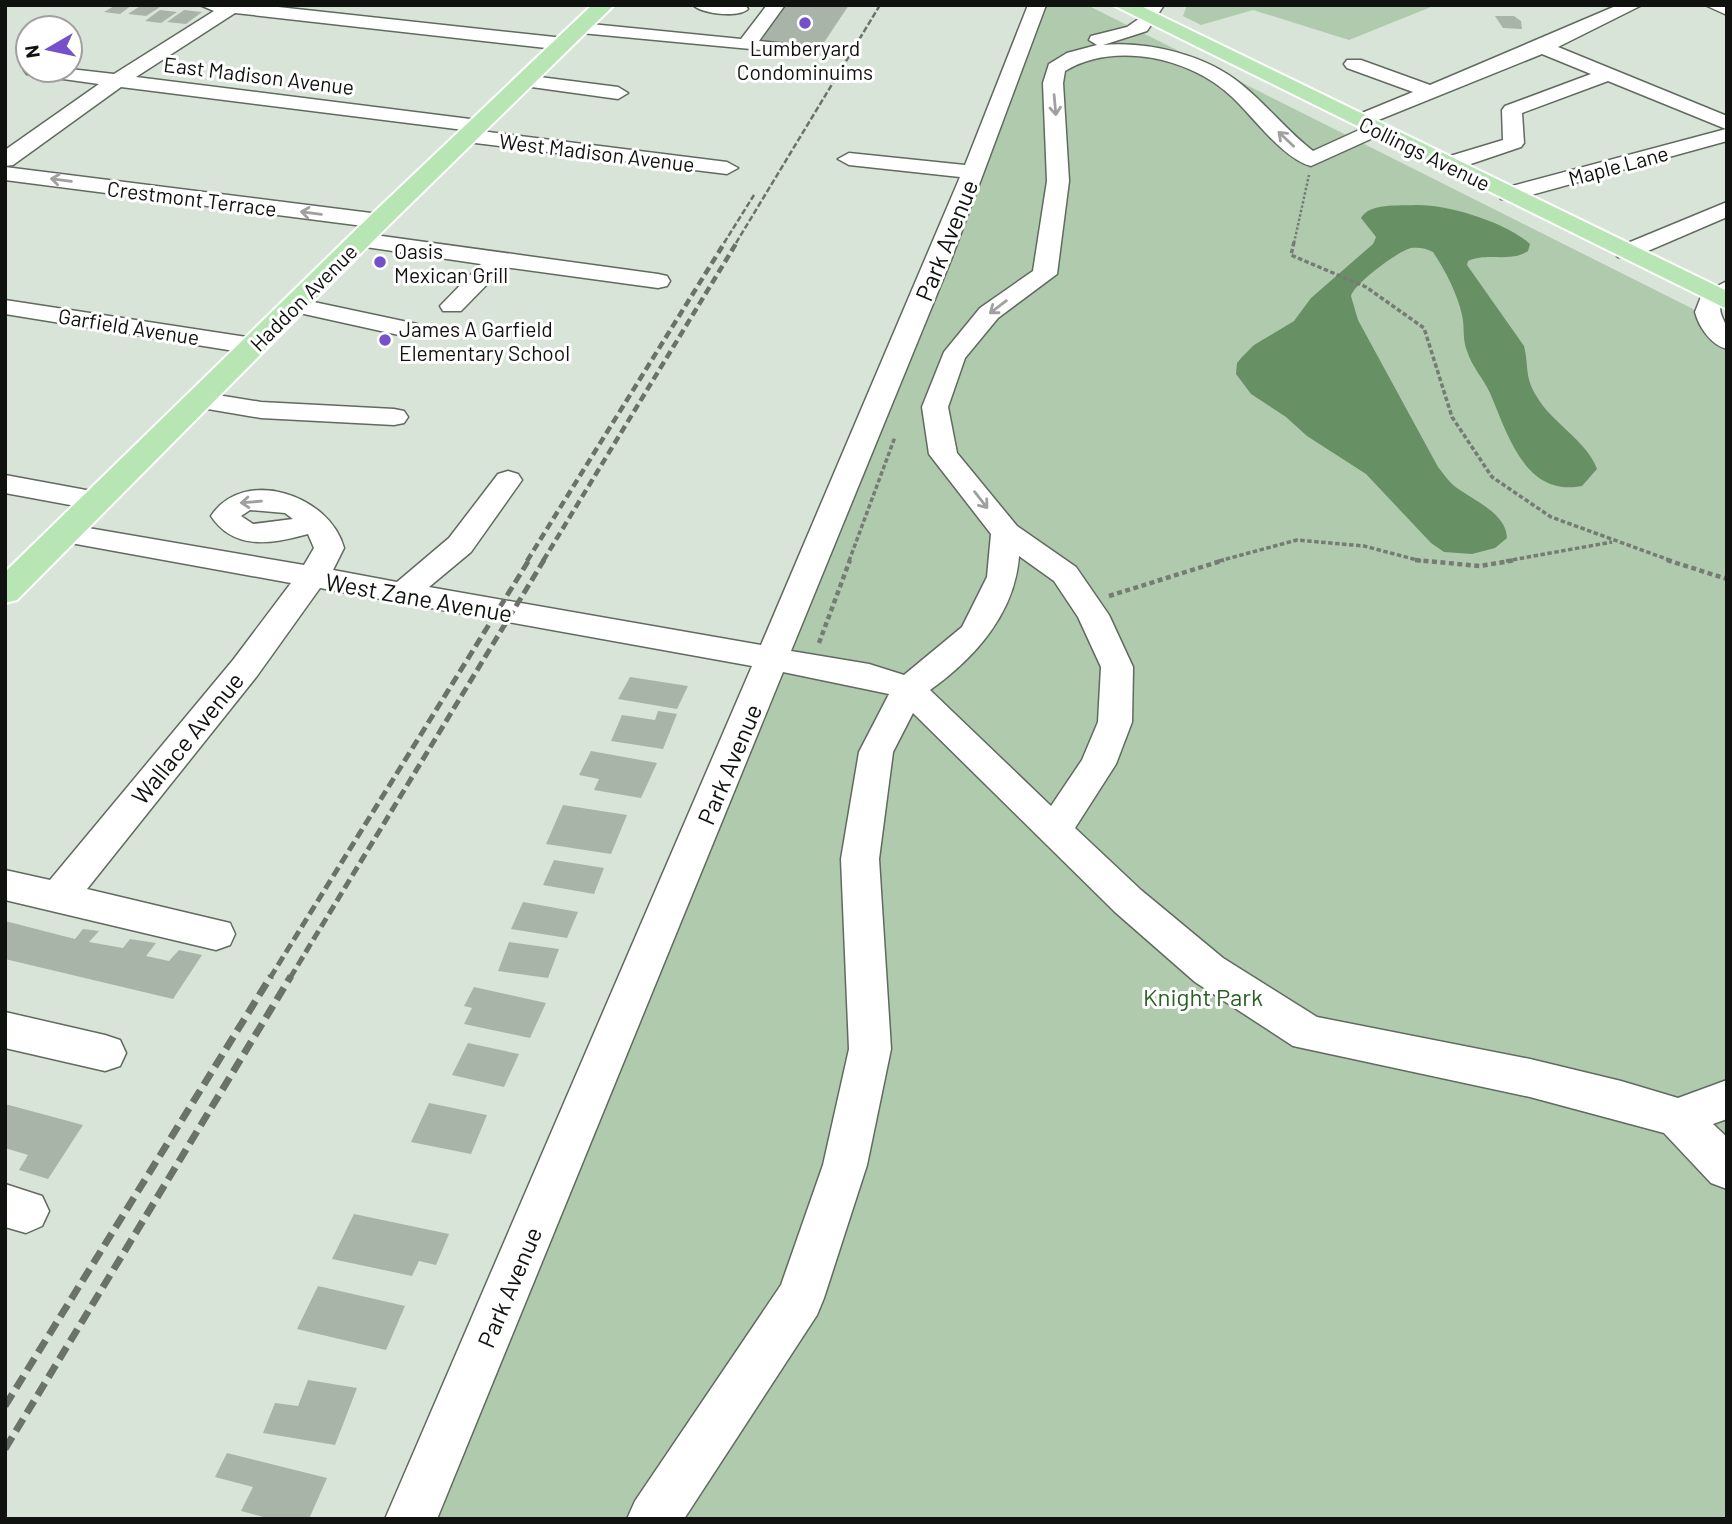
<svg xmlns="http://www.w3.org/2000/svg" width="1732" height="1524" font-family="Barlow,sans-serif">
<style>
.green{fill:#b0caae}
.water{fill:#689065}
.building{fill:#a9b4a8}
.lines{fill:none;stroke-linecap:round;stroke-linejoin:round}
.minor-casing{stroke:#606a5f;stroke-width:3}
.major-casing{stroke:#fff;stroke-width:4}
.path-far2{stroke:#757c74;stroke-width:2.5;stroke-dasharray:2.5 2;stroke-linecap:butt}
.path-far1{stroke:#757c74;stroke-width:3.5;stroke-dasharray:4.5 2.5;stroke-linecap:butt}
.path{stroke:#757c74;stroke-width:4.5;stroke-dasharray:5 3.5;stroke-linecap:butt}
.minor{fill:#fff;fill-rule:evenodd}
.major{fill:#b8e5b4;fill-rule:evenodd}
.rail-far3{stroke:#6b726a;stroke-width:2.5;stroke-dasharray:6 2.5;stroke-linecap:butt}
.rail-far2{stroke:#6b726a;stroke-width:4.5;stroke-dasharray:8 4.5;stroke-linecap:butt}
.rail-far1{stroke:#6b726a;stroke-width:5;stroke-dasharray:10 5;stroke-linecap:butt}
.rail{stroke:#6b726a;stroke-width:7;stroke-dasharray:14 7;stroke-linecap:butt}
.oneway{stroke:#9fa09f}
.poi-dot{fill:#7451cb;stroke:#fff;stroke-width:2.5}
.labels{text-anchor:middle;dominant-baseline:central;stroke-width:6;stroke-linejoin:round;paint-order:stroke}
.far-poi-label{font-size:21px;fill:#0f120e;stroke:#fff;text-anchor:start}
.far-street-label{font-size:21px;fill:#0f120e;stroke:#fff}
.street-label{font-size:24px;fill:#0f120e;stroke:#fff}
.park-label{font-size:24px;fill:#285f24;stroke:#fff}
</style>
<rect width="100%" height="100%" fill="#d9e4d8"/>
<!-- green -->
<g class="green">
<polygon points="1038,5 1087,5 1727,326 1727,1519 426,1519"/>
<polygon points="1187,5 1436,5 1349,40 1253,10 1201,25 1183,16"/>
</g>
<!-- water -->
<path class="water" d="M1415 205C1447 204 1506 222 1530 244L1528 251C1510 263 1487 252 1468 261L1467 265 1524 346C1529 365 1524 377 1537 397 1552 423 1587 441 1597 469L1582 486C1525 497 1508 435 1490 393 1483 378 1472 367 1467 351 1462 338 1465 327 1462 315 1458 295 1444 268 1433 252 1426 248 1419 247 1411 248 1398 251 1354 284 1351 296L1358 320 1438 467C1442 472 1447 479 1452 484 1469 499 1506 511 1507 538L1495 548 1472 554 1444 552 1431 543 1366 474 1307 436 1286 417 1251 394 1236 374 1237 363 1242 357 1254 345 1294 321 1311 298 1373 244 1376 237 1361 218C1369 203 1399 206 1415 205Z"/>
<!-- building -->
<g class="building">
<polygon points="116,5 132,5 120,14 104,12"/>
<polygon points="142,5 160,7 146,16 128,14"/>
<polygon points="787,5 849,5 821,47 761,41"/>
<polygon points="160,10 177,12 161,23 145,21"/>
<polygon points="184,10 202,12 186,24 167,22"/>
<polygon points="1495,16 1514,16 1521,21 1522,29 1503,28"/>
<polygon points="630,677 688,686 677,709 618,699"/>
<polygon points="658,711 677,714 663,749 611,741 622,715 655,720"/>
<polygon points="591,751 657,763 641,798 594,790 599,779 579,775"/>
<polygon points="563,805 627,815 611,854 546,844"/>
<polygon points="554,860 604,868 594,894 543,885"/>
<polygon points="523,902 578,912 567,938 511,929"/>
<polygon points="5,921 75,939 83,929 99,931 89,942 123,948 130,939 156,943 146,956 169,961 179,950 202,955 173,999 5,959"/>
<polygon points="509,942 559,949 548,978 498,971"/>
<polygon points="474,987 546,1003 530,1038 464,1024 472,1008 464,1006"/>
<polygon points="468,1043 519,1054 504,1087 452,1075"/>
<polygon points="429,1103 487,1115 471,1154 411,1142"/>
<polygon points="5,1104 83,1125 48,1179 19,1170 28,1155 5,1148"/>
<polygon points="354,1214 449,1234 436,1265 419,1261 412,1276 332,1259"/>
<polygon points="318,1286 405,1306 386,1350 297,1329"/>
<polygon points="308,1380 357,1388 335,1445 263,1433 275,1403 298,1406"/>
<polygon points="227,1453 327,1478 309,1519 271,1519 241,1511 253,1487 215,1477"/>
</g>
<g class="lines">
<defs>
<g id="minor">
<polygon points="200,5 260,5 564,38 573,44 564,50 235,13 136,77 478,120 488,126 481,131 727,162 738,168 727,174 467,142 457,136 464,130 121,87 13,165 5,166 5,150 99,84 27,74 24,70 27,66 28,70 70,69 114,74 214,11"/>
<path d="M693 5H745L748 9C739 18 702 14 693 5Z"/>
<polygon points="767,5 785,5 759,41 803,46 805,50 803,54 581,33 572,28 581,23 741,39"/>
<path d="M1028 5H1046L951 260 791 651 869 664 904 675 962 627 987 577 991 534 929 454 922 407 944 352 980 308 1033 271 1047 181 1043 83 1049 64 1067 53 1097 45 1089 40 1091 36 1127 27 1140 18 1146 5H1164L1147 31 1103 45C1148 41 1206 55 1241 84 1267 105 1287 131 1313 151L1370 125H1384L1387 129 1384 133 1311 166C1283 159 1252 115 1231 96 1190 57 1113 41 1065 71L1063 83 1069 181 1057 274 998 318 965 358 948 407 957 453 1017 526 1076 567 1109 615 1133 667 1132 722 1116 764 1075 828 1141 890 1223 958 1317 1017 1530 1059 1621 1081 1678 1098 1727 1080V1119L1713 1124 1727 1137V1189L1711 1183 1664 1133 1530 1097 1293 1046 1195 982 1115 912 913 713 893 752 879 859 891 1049 867 1165 824 1298 817 1315 684 1519H627L635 1501 781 1285 823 1165 849 1049 841 859 859 752 889 694 783 672 437 1519H385L752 666 320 588 257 676 87 889 230 923 235 934 230 945 216 950 5 900V870L50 880 233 660 291 583 65 542 54 540 50 533 54 526 65 524 304 565 314 548 308 534C272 544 234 551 211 516 244 466 330 495 344 548L333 570 397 582 449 538 498 474 508 471 518 474 522 480 471 552 429 587 761 645 960 177 849 165 838 159 849 153 965 165ZM250 510 285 513 293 519 253 524 241 516ZM1019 556 1054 581 1078 617 1101 667 1098 722 1082 760 1051 806 930 690C975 658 1015 613 1019 556Z"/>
<polygon points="1618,5 1642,5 1558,47 1727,116 1727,141 1517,199 1501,199 1498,194 1501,189 1726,129 1608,81 1522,113 1524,143 1521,147 1456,169 1440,169 1437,164 1440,159 1503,140 1502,110 1505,106 1591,74 1542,54 1366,125 1359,127 1349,121 1352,117 1413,92 1347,68 1344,64 1347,60 1361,60 1430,85"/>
<polygon points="1705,5 1727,5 1727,15"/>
<polygon points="524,75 618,87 628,93 618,99 517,85 514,81"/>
<polygon points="5,167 379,214 390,221 379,228 5,180"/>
<polygon points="1727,202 1727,217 1634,257 1618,257 1614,252 1618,247"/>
<polygon points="360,233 658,274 667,276 670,281 667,286 658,288 504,267 461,311 443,311 440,306 481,264 352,245 348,240 352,235"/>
<path d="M1727 281V298C1713 310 1725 317 1727 330 1727 336 1727 343 1727 349 1711 345 1699 327 1695 312L1702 294Z"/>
<polygon points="295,298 417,324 421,329 417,334 408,337 286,310 283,305 286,300"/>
<polygon points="5,300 253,338 262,341 266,346 262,351 253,354 5,314"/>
<polygon points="199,392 261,402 394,409 404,411 408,417 404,423 394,425 261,418 190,406 186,400 190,394"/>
<polygon points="5,475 97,492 107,495 112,501 107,507 97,510 5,493"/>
<polygon points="5,1012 105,1035 120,1040 126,1053 120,1066 105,1071 5,1048"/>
<polygon points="5,1184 42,1196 49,1211 42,1226 26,1233 5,1227"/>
</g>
<g id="major">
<polygon points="592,5 614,5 388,226 17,600 5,603 5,572 370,216"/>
<polygon points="1113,5 1139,5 1727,291 1727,309"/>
</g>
</defs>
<!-- minor casing -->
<use href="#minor" class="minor-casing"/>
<!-- major casing -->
<use href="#major" class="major-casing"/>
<!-- path-far2 -->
<polyline class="path-far2" points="1294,243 1309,175"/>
<!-- path-far1 -->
<g class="path-far1">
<polyline points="1294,242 1291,255 1366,287 1424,328 1452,417 1492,477 1551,517 1672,561"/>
<polyline points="849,561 895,437"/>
<polyline points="1219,561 1297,540 1364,546 1421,561"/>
<polyline points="1506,561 1612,542"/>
</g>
<!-- path -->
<g class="path">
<polyline points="1415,560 1480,566 1516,560"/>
<polyline points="1667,560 1727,579"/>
<polyline points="1109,596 1224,560"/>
<polyline points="819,643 850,560"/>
</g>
<!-- minor -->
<use href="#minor" class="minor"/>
<!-- major -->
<use href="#major" class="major"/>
<!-- rail-far3 -->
<g class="rail-far3">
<polyline points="724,243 754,195"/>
<polyline points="736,243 880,5"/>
</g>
<!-- rail-far2 -->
<g class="rail-far2">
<polyline points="527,561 725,242"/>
<polyline points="543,561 737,242"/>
</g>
<!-- rail-far1 -->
<g class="rail-far1">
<polyline points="270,978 529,560"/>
<polyline points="290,978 544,560"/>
</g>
<!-- rail -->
<g class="rail">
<polyline points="5,1406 271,976"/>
<polyline points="5,1449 291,976"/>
</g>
</g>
<!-- one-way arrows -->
<defs><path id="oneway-shaft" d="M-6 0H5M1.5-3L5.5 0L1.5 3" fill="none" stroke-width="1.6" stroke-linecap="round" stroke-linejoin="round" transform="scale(1.75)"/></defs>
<g class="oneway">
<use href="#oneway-shaft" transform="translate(1055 105) rotate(85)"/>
<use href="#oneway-shaft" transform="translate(1286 139) rotate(-137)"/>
<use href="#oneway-shaft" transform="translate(61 180) rotate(-172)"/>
<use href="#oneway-shaft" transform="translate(311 213) rotate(-173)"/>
<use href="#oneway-shaft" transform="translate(998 307) rotate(143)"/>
<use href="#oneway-shaft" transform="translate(981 500) rotate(52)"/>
<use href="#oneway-shaft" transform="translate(251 502) rotate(175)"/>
</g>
<!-- markers -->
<g class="poi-dot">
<circle cx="805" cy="23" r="7"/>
<circle cx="380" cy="262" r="7"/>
<circle cx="385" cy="340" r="7"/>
</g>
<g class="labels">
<!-- far-poi labels -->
<g class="far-poi-label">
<text x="805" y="47" text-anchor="middle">Lumberyard<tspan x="805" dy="24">Condominuims</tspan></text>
<text x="394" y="250">Oasis<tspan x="394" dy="24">Mexican Grill</tspan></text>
<text x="399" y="328">James A Garfield<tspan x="399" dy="24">Elementary School</tspan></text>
</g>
<!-- far-street labels -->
<g class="far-street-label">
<text transform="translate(259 75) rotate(7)">East Madison Avenue</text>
<text transform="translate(597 152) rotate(7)">West Madison Avenue</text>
<text transform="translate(1425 153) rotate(26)">Collings Avenue</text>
<text transform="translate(1618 165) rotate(-15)">Maple Lane</text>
<text transform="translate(192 198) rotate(7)">Crestmont Terrace</text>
<text transform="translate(303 297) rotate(-45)">Haddon Avenue</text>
<text transform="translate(129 326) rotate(9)">Garfield Avenue</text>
</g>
<!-- street labels -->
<g class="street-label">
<text transform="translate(946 240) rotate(-68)">Park Avenue</text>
<text transform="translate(419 597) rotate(10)">West Zane Avenue</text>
<text transform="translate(187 738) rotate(-51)">Wallace Avenue</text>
<text transform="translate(729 764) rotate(-67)">Park Avenue</text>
<text transform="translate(509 1287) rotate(-67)">Park Avenue</text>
</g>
<!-- park labels -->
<g class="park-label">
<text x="1203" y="996">Knight Park</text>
</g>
</g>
<!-- border -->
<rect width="1732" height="1524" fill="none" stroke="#0f120e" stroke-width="14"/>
<!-- north arrow -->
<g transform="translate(49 49) rotate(261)"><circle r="33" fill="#ffffff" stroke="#9fa09f" stroke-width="2"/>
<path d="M0-5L12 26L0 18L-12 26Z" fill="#7451cb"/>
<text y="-10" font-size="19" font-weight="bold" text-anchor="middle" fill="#0f120e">N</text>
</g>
</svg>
